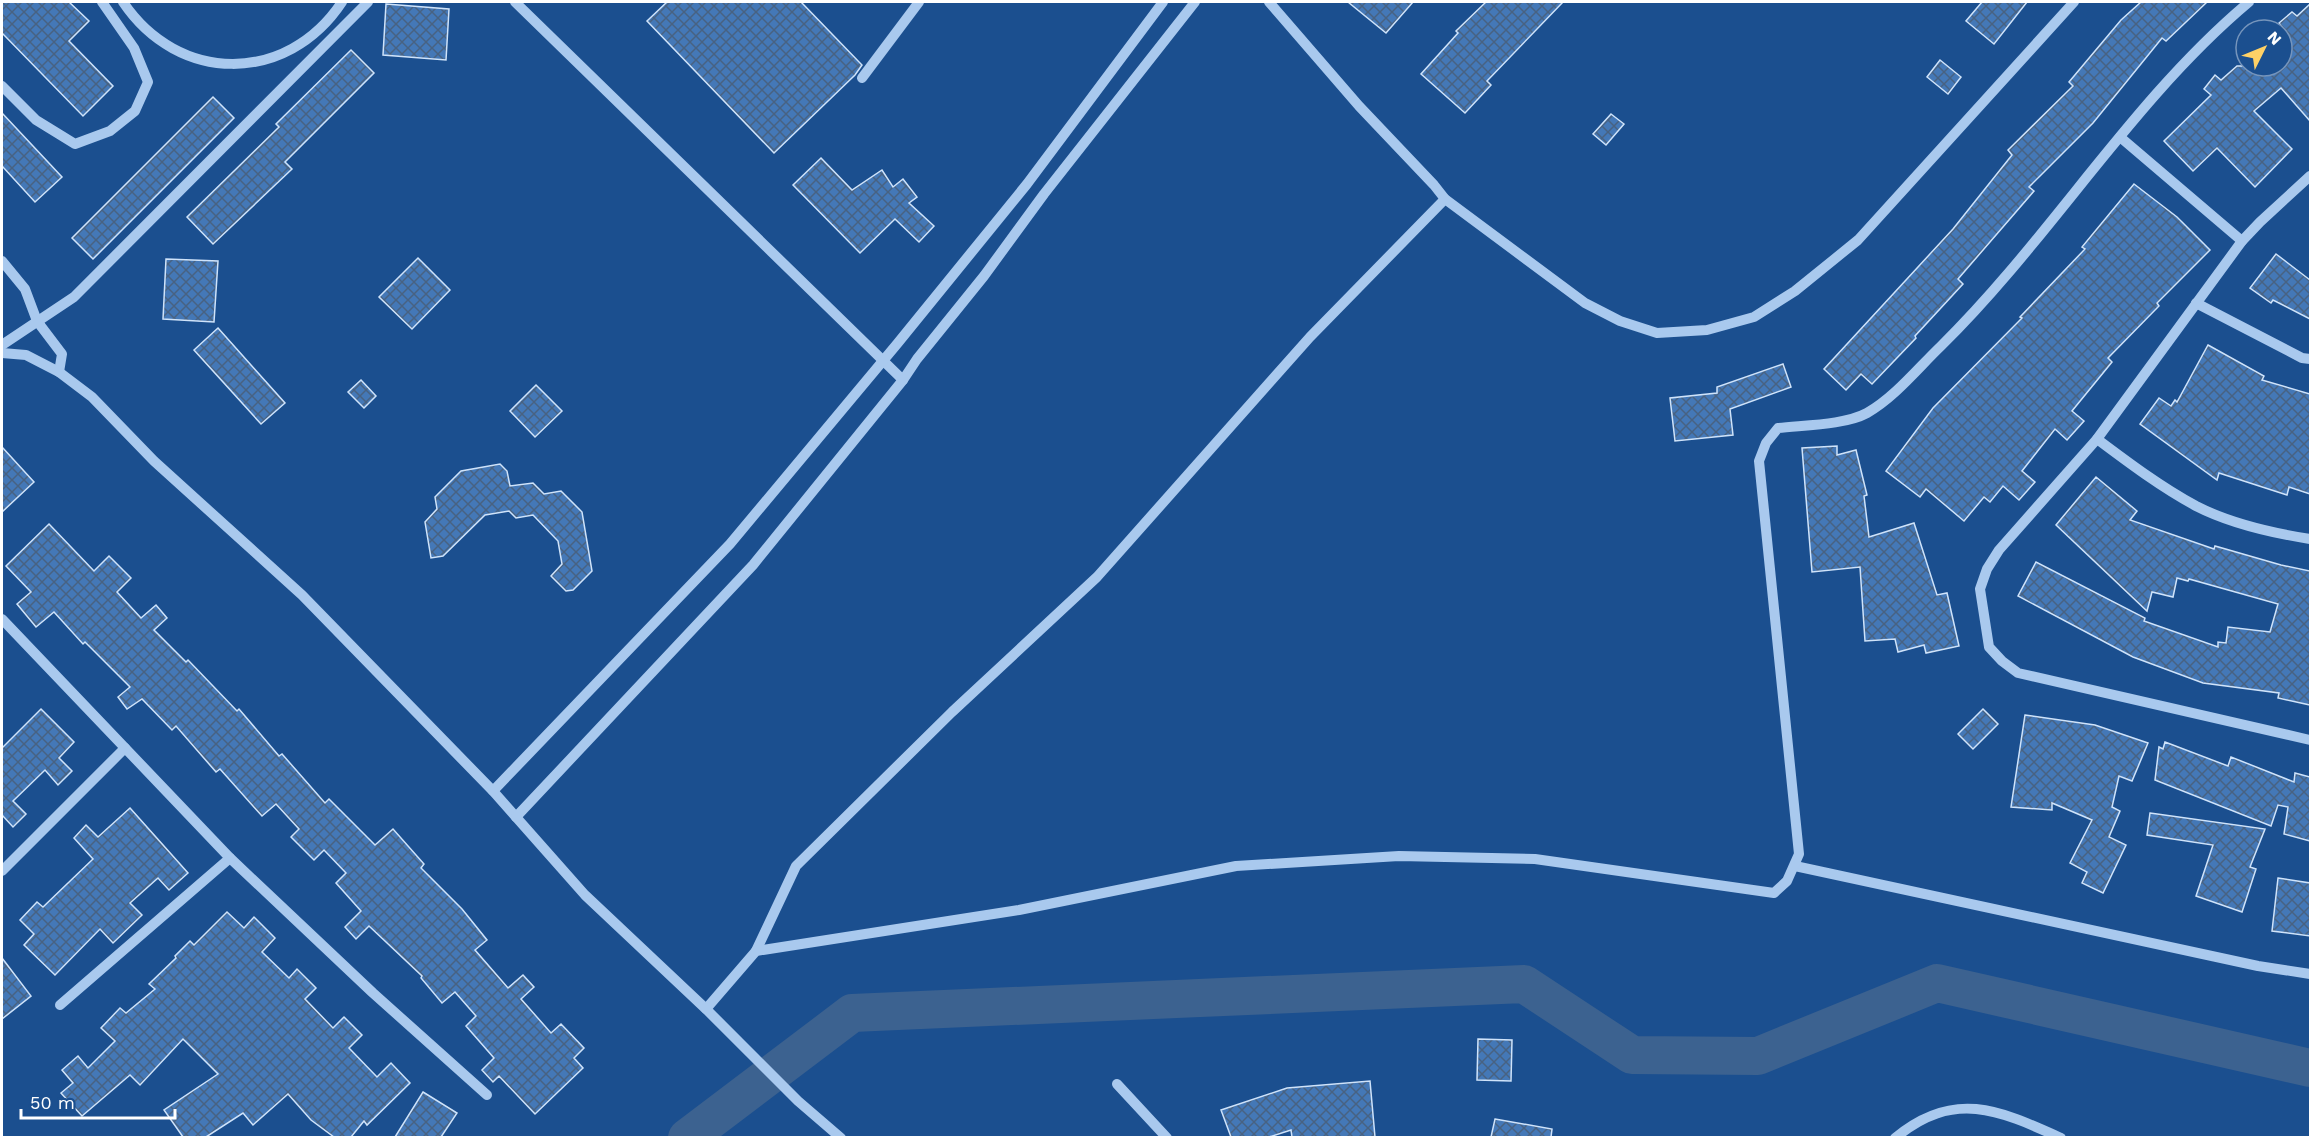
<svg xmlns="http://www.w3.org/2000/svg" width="2312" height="1139" font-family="'Work Sans',sans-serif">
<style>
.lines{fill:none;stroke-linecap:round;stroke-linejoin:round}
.river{stroke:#3c6290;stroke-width:38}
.building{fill:url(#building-cross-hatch);stroke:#cfe3fa;stroke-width:1.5}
.minor{stroke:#a9c9ee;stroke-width:10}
</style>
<defs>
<pattern id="building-cross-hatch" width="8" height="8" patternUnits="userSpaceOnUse" patternTransform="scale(1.5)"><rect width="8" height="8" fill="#4478b7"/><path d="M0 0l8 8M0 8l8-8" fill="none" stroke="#486282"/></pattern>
</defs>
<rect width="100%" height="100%" fill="#1b4f8f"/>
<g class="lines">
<!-- river -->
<polyline class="river" points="687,1138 852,1013 1524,984 1632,1055 1758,1056 1937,983 2310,1068"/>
</g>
<!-- building -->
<g class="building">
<polygon points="2,2 69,2 89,21 69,41 113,86 83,116 2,33"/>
<polygon points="667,2 801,2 862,65 855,75 774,153 647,21"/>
<polygon points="1348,2 1413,2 1386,33"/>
<polygon points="1486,2 1563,2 1487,81 1491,85 1465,113 1421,74 1458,33 1456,31"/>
<polygon points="1982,2 2027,2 1994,44 1966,21"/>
<polygon points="2141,2 2207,2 2166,41 2162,38 2093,123 2029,187 2034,191 1958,279 1963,284 1915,336 1916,338 1872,384 1861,374 1846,390 1824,369 1953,229 2012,155 2008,150 2073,86 2069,82 2121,20"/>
<polygon points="386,4 449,9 446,60 383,55"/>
<polygon points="2310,4 2310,121 2281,88 2254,111 2292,149 2255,187 2217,148 2193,171 2164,141 2211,95 2204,89 2215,75 2221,80 2237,66 2282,66 2282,27 2279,23 2292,12 2297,16"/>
<polygon points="351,50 374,73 285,162 292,169 213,244 187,217 279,127 276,124"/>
<polygon points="1940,60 1961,77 1948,94 1927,77"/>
<polygon points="213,97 234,118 93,259 72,238"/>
<polygon points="2,113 62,177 35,202 2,166"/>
<polygon points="1611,114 1624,124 1606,145 1593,134"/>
<polygon points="821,158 852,190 882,170 893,187 903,179 917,197 909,203 934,226 919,242 895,219 860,253 793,185"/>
<polygon points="2134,184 2177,217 2210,250 2157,303 2159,306 2108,358 2112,362 2072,411 2084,421 2067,440 2055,429 2022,471 2035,482 2019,500 2003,486 1990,502 1984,497 1964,521 1926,489 1920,497 1886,471 1933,408 2022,318 2020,317 2085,249 2082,247"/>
<polygon points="2276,254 2310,280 2310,319 2273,300 2271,303 2250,288"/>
<polygon points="418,258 450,290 412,329 379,297"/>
<polygon points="166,259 218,261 214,322 163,319"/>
<polygon points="218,328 285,403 261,424 194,350"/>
<polygon points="2208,345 2264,376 2262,380 2310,394 2310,494 2289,487 2287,495 2219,473 2217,480 2140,424 2159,398 2171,406 2175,400 2177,402"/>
<polygon points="1783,364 1791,387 1730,409 1733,435 1675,441 1670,398 1717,393 1717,387"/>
<polygon points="361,380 376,396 364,408 348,392"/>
<polygon points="536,385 562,411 535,437 510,411"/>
<polygon points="1837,446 1837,455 1856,450 1867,495 1864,496 1869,537 1914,523 1937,595 1947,593 1959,646 1926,653 1924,645 1898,652 1895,639 1865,641 1860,567 1812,572 1802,448"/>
<polygon points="2,447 34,482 2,512"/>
<polygon points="500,464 507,471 510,486 533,483 544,494 561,491 582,512 592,571 573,590 566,591 551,576 562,564 558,541 533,515 516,518 509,511 485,515 443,556 431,558 425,522 437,509 435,497 461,471"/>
<polygon points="2096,477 2137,511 2130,520 2214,549 2215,546 2281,565 2310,571 2310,705 2278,698 2279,693 2203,683 2133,657 2018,596 2036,562 2145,618 2144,621 2218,647 2218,642 2226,643 2228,627 2270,632 2278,604 2189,579 2188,581 2177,578 2173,597 2152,592 2147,611 2056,525"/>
<polygon points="49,524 94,571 109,556 131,578 117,592 141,618 156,605 167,618 154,630 186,662 188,660 237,711 239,709 279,756 282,754 325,803 329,799 375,845 393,829 424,864 421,868 462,909 487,940 475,950 508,988 523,975 534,987 521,999 551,1033 561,1024 584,1048 574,1058 583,1068 535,1114 499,1076 493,1082 482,1070 494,1058 466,1026 476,1016 455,992 442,1003 421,978 422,976 369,926 356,939 345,927 361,911 336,883 346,873 324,850 314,860 291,837 299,829 276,804 262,816 220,769 216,772 176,726 172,730 142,699 127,709 118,697 130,687 85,642 83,644 54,612 36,627 17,604 31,592 6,566"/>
<polygon points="41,709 74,742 59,758 72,771 58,785 45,770 13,801 26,814 13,827 2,815 2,748"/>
<polygon points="1983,709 1998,724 1973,749 1958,734"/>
<polygon points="2025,715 2095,725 2148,743 2132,781 2119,776 2112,807 2120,811 2109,837 2126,845 2103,893 2082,883 2087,872 2070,863 2092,820 2052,803 2052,810 2011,807"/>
<polygon points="2165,742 2228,766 2231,757 2294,782 2295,773 2310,777 2310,841 2284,834 2288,807 2278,805 2271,826 2155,780 2159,747 2163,749"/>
<polygon points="130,808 188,873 169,890 158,878 130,903 142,915 113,943 100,929 55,975 24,945 34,934 20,920 37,902 43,907 93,859 74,838 86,825 98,837"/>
<polygon points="2150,813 2265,829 2250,867 2256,869 2242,912 2196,896 2213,845 2147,835"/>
<polygon points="2278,878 2310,883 2310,936 2272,931"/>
<polygon points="227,912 244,928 254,917 275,938 262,952 289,978 297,969 316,988 305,999 333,1028 344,1017 362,1035 349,1048 377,1077 391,1063 410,1083 367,1125 364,1121 351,1137 334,1137 311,1120 288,1094 253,1125 243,1113 206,1137 183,1137 164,1110 218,1074 183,1039 140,1085 130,1075 82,1116 61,1093 73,1083 62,1070 78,1056 88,1068 115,1041 101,1028 120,1008 126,1013 155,989 149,984 176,958 175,956 190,941 194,945"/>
<polygon points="2,958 31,996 2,1019"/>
<polygon points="1478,1039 1512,1040 1511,1081 1477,1080"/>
<polygon points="1370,1081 1375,1137 1292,1137 1291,1130 1269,1137 1231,1137 1221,1110 1287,1088"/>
<polygon points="423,1092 457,1113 441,1137 395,1137"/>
<polygon points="1495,1119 1552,1129 1551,1137 1491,1137"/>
</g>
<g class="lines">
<!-- minor -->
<g class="minor">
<path d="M123 2C178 84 287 85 342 2"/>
<polyline points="515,2 903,380"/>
<polyline points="1269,2 1359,106 1434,185 1445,199 1585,303 1620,321 1657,333 1707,330 1754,317 1795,291 1858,240 2074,2"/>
<polyline points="862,78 919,2"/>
<polyline points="2,86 36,120 75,144 110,131 135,111 148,82 134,48 102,2"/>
<polyline points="2120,137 2242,241"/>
<polyline points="2310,176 2260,222 2242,241 2097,439 1999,550 1987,569 1980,589 1989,647 2002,661 2018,673 2310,740"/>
<polyline points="2,261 25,289 37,321 62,354 59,372"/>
<polyline points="2196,303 2302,358 2310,359"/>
<polyline points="2,345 74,297 368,2"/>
<polyline points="2,353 26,355 59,372 92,397 154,461 302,595 493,791 585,895 706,1009 798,1101 841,1138"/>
<path d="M2097 439C2129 463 2161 487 2196 506 2231 524 2272 533 2310 539"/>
<polyline points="2,619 230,858 373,993 487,1095"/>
<polyline points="493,791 730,544 897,344 1027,184 1163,2"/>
<polyline points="516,817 753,565 903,380 917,359 984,276 1044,194 1195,2"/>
<polyline points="1795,866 2258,966 2310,974"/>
<polyline points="2,871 125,748"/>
<polyline points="756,951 796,866 952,712 1097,577 1310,337 1445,199"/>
<polyline points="60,1005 230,858"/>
<path d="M706 1009 756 951 1019 910 1236 866 1399 856 1535 859 1774 893 1787 881 1799 854 1759 461 1766 443 1778 428C1804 425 1845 425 1867 413 1895 397 1918 368 1941 346 2050 239 2132 100 2249 2"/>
<polyline points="1117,1084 1167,1138"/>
<path d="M1895 1138C1954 1089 1999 1110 2061 1138"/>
</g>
</g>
<!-- border -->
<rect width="2312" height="1139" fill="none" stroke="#ffffff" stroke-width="6"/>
<!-- north arrow -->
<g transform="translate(2264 48) rotate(47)"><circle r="28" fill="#1b4f8f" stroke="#7695bc" stroke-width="1.5"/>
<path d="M0-4.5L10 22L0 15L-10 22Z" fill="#ffd166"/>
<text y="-9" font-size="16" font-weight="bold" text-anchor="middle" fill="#ffffff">N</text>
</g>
<!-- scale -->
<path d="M21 1109v9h154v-9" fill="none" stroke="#ffffff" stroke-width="3"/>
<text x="30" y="1109" font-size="18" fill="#ffffff" stroke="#1b4f8f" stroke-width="4.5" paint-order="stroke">50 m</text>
</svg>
